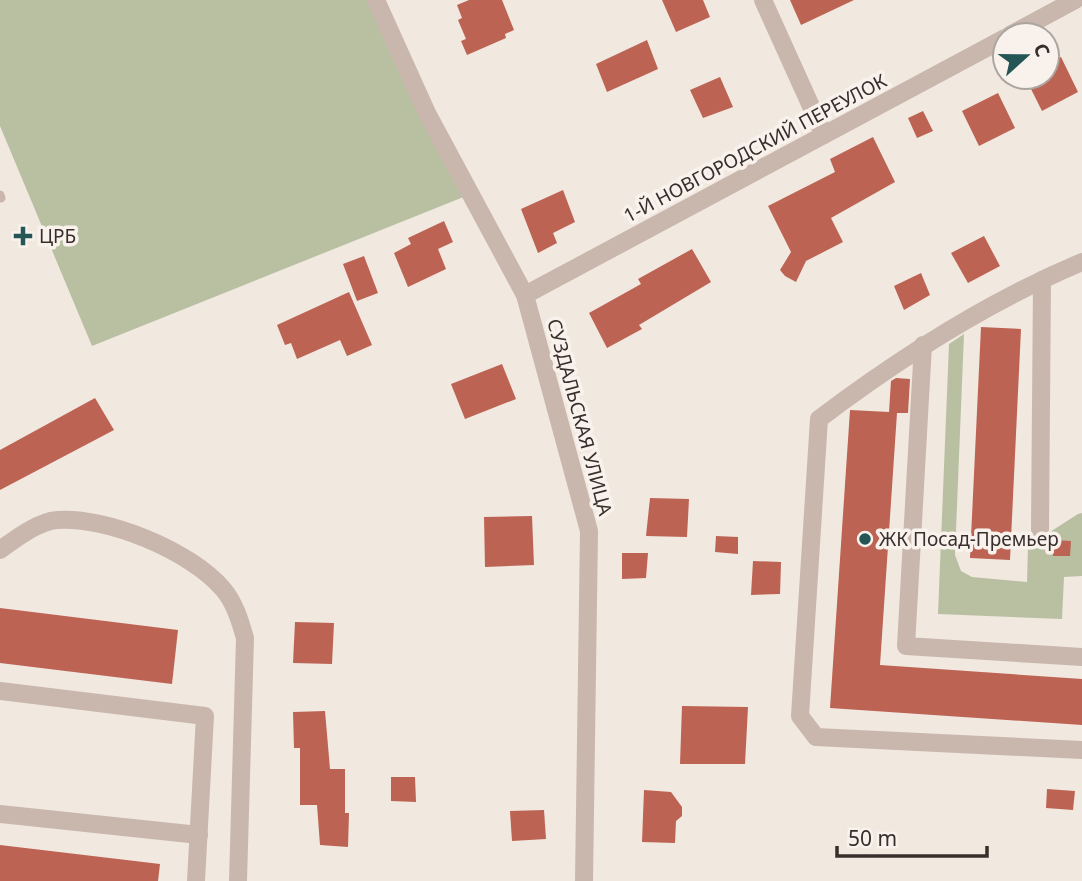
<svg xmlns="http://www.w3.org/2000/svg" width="1082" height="881" font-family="'Noto Sans',sans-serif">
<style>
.green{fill:#b8c0a1}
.building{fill:#bd6353}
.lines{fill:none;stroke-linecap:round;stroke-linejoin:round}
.lane{stroke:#c9b7ad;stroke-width:9}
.street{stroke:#c9b7ad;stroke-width:18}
.poi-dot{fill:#235655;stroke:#f9f2ec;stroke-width:2.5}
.labels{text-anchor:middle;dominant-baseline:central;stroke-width:7;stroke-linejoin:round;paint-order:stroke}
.street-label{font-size:19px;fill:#382e2b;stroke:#f9f2ec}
.poi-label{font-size:19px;fill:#382e2b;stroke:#f9f2ec;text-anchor:start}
</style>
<rect width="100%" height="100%" fill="#f1e8e0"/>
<!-- green -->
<g class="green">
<polygon points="0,0 376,0 471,194 92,346 0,126"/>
<polygon points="964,334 955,555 961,571 972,577 1027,582 1028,546 1078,514 1082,513 1082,576 1064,577 1062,619 938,614 949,344"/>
</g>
<!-- building -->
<g class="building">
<polygon points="469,0 502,0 514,30 505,34 506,38 467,55 461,41 466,39 458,20 462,18 457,5"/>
<polygon points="662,0 703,0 710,17 676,32"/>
<polygon points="790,0 854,0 801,25"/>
<polygon points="647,40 658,69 607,92 596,64"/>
<polygon points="1061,57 1078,92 1042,111 1025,77 1047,77 1047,64"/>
<polygon points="720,77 733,107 703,118 690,90"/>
<polygon points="998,93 1015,128 979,146 962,111"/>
<polygon points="923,111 933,131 917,138 908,118"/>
<polygon points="873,137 895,182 831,218 843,242 806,261 796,282 785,276 780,270 791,252 768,206 835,172 830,159"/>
<polygon points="563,190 575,222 553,233 557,243 538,253 521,209"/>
<polygon points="444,221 453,242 438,249 446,269 408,287 394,253 411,244 408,238"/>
<polygon points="984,236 1000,266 968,283 951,253"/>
<polygon points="692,249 711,282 639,325 642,329 607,348 589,313 641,284 638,279"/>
<polygon points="364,256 378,293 357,301 343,264"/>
<polygon points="921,273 930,295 904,310 894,286"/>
<polygon points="349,292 372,345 347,356 340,340 297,359 291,343 285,345 277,325"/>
<polygon points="981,327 1021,329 1010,560 970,558"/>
<polygon points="502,364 516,399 465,419 451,384"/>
<polygon points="896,378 910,379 908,413 895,413 897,413 880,665 1082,679 1082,725 830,708 850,410 889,412 891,381"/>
<polygon points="95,398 114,430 0,490 0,450"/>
<polygon points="650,498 689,499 687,537 646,536"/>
<polygon points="532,516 534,565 485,567 484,517"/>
<polygon points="716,536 738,537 738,554 715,552"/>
<polygon points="1054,540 1071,541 1070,556 1053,556"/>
<polygon points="622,553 648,553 646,578 622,579"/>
<polygon points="753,561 781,562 780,594 751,595"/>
<polygon points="0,608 178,630 172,684 0,663"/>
<polygon points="295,622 334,623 332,664 293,663"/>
<polygon points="682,706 748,707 745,764 680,764"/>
<polygon points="325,711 330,769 345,769 345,813 349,813 348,847 320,845 317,805 300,805 300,748 294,748 293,712"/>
<polygon points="391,777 415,777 416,802 391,801"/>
<polygon points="1047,789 1075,791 1073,810 1046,808"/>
<polygon points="644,790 671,792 682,807 682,816 676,821 675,843 642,842"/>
<polygon points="544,810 546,839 512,841 510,811"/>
<polygon points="0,845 160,864 158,881 0,881"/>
</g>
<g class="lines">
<!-- lane -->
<polyline class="lane" points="0,195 1,198"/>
<!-- street -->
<g class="street">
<polyline points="376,0 427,113 525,295 589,531 584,881"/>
<polyline points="763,0 824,135"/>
<polyline points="1010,35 1075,0"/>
<path d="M1082 262C987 302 901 357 819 419L800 716 816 737 1082 750"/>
<polyline points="525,295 1005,38"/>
<polyline points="923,345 906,646 1082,657"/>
<polyline points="1040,530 1042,280"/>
<path d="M0 550C15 539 39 521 57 520 106 516 191 551 223 589 235 603 240 621 245 638L238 881"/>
<polyline points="0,691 205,716 196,881"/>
<polyline points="0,814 199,835"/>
</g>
</g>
<!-- markers -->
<g class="poi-dot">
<path d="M19.5 225.5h7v7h7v7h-7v7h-7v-7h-7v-7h7z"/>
<circle cx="865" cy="539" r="7"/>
</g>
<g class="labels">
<!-- street labels -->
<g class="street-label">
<text transform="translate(755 148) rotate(-28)">1-Й НОВГОРОДСКИЙ ПЕРЕУЛОК</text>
<text transform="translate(580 417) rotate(75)">СУЗДАЛЬСКАЯ УЛИЦА</text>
</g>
<!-- poi labels -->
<g class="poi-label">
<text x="39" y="236">ЦРБ</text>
<text x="879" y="539">ЖК Посад-Премьер</text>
</g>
</g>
<!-- north arrow -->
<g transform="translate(1026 56) rotate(69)"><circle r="33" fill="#f9f2ec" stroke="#aca49f" stroke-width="2"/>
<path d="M0-5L12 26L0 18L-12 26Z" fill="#235655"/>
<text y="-10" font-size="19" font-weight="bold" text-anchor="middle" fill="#382e2b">С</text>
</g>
<!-- scale -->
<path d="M837 846v10h150v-10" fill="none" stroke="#382e2b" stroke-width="3.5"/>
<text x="848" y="846" font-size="21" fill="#382e2b" stroke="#f9f2ec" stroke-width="5" paint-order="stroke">50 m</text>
</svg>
